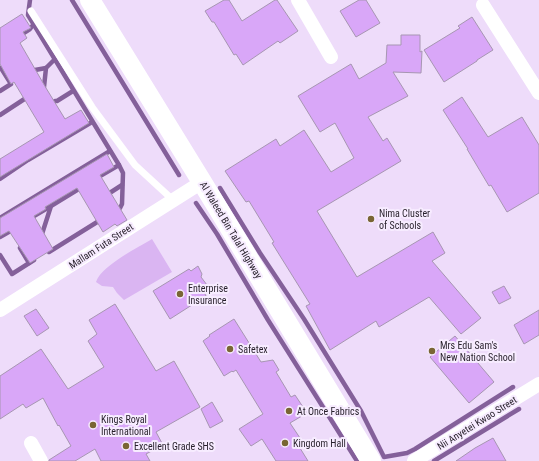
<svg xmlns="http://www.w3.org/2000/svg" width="539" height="461" font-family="'Roboto Condensed',sans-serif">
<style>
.green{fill:#dab5f2}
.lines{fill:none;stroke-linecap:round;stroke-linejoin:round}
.stream{stroke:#84609a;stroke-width:4.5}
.building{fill:#d9a7f8;stroke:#a796b2}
.lane{stroke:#fff;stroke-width:7}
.street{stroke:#fff;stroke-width:14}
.secondary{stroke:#fff;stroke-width:20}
.poi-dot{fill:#796534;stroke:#f7ecff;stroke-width:1.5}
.labels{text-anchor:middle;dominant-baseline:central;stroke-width:4;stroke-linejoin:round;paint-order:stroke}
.poi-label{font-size:10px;fill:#261f2a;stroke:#f7ecff;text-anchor:start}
.street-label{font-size:10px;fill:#261f2a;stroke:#f7ecff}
</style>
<rect width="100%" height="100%" fill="#eedcfa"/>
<!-- green -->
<path class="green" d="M152 239 172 272 124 300 117 293 113 287 102 286 96 282C101 266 137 248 152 239Z"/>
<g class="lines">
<!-- stream -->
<g class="stream">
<polyline points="30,0 28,15 119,165 123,173 122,204 120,208 115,211"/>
<polyline points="72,0 179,175"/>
<polyline points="19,36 30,29 33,25"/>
<polyline points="35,70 46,68"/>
<polyline points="41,90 44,87 46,68 54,60"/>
<polyline points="0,91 11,84 1,68 7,65"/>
<polyline points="55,101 57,101 73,91"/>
<polyline points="0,115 29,96"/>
<polyline points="0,179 28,160 92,122"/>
<polyline points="95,179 119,165"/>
<polyline points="220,188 260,253 304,319 361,411 384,457 407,453 415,449 513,387"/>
<polyline points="105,196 122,185"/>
<polyline points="196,203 217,234 268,320 357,461"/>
<polyline points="0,218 110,151"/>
<polyline points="29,219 51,206"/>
<polyline points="40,235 42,234 51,206 82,187"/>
<polyline points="0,237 14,229"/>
<polyline points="25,245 20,248 29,263"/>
<polyline points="49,252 102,219"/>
<polyline points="0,255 12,274 34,260"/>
<polyline points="434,461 519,409"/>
</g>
</g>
<!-- building -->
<g class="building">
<polygon points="224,0 229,0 242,21 275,0 277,0 298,31 280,43 278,41 243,65 236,54 234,55 214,22 212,22 205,11"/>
<polygon points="359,0 366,0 380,23 356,37 340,11"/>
<polygon points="22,14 31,28 23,32 27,38 20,43 46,88 65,119 81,110 89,123 0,177 0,159 44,132 14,82 11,84 0,64 0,28"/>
<polygon points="472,17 493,50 477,60 477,61 444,82 424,50 460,28 458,26"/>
<polygon points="401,35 420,35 420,52 422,51 421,73 393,72 408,96 368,117 383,141 387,138 401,161 317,211 357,277 433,232 445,253 432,261 481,318 461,334 429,297 379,327 376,321 330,350 306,306 310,304 272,243 274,242 249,201 246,202 225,171 276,139 280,146 304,130 331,172 354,158 335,123 320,132 298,96 351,64 359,79 386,63 387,45 401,45"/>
<polygon points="462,97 488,137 522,117 539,145 539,193 507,212 491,185 489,186 467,149 468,149 443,110"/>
<polygon points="107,154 114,167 100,175 127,220 117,226 115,224 103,232 77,188 45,207 46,209 34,216 53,249 30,263 9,231 0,236 0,218"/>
<polygon points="198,266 202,274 201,277 207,285 202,288 206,296 170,319 153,291 189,269 191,271"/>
<polygon points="504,286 511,298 499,304 492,292"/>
<polygon points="115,304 156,371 174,361 200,407 156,432 163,445 146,454 150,461 101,461 95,449 75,461 49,461 49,460 71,446 59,425 58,426 43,398 26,408 23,404 0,419 0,376 41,349 68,389 104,367 88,341 97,334 89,320"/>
<polygon points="36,309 49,328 37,336 24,316"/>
<polygon points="539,310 539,335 524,344 514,325"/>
<polygon points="234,319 261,362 273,360 279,370 276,372 291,397 295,395 307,413 290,423 300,438 295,440 308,461 276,461 262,439 251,446 239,429 263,414 236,370 233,372 232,371 224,376 203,341 210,336 209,335"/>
<polygon points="455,336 494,382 469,403 430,357"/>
<polygon points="212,402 223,421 210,428 201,409"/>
<polygon points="493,438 506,461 456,461 475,448"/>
</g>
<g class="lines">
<!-- lane -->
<polyline class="lane" points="31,11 92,107 135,165 173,200"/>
<!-- street -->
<g class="street">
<polyline points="298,0 331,57"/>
<polyline points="483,5 539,93"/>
<polyline points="0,310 202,182"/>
<polyline points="31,443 41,461"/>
<polyline points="414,461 539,384"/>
</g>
<!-- secondary -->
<polyline class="secondary" points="90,0 202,182 371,461"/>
</g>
<!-- markers -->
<g class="poi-dot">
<circle cx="371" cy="219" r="4"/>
<circle cx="180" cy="294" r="4"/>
<circle cx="230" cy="349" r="4"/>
<circle cx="432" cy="351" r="4"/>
<circle cx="289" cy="411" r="4"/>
<circle cx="93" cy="425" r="4"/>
<circle cx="285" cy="443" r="4"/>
<circle cx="126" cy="446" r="4"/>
</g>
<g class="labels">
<!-- poi labels -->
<g class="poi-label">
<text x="379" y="213">Nima Cluster<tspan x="379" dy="12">of Schools</tspan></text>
<text x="188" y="288">Enterprise<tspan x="188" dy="12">Insurance</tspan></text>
<text x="440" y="345">Mrs Edu Sam's<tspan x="440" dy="12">New Nation School</tspan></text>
<text x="238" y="349">Safetex</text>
<text x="297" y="411">At Once Fabrics</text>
<text x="101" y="419">Kings Royal<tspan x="101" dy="12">International</tspan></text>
<text x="293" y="443">Kingdom Hall</text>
<text x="134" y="446">Excellent Grade SHS</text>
</g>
<!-- street labels -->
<g class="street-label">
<text transform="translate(231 230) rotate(59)">Al Waleed Bin Talal Highway</text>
<text transform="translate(101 246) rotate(-33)">Mallam Futa Street</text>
<text transform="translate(477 423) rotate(-32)">Nii Anyetei Kwao Street</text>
</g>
</g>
</svg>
